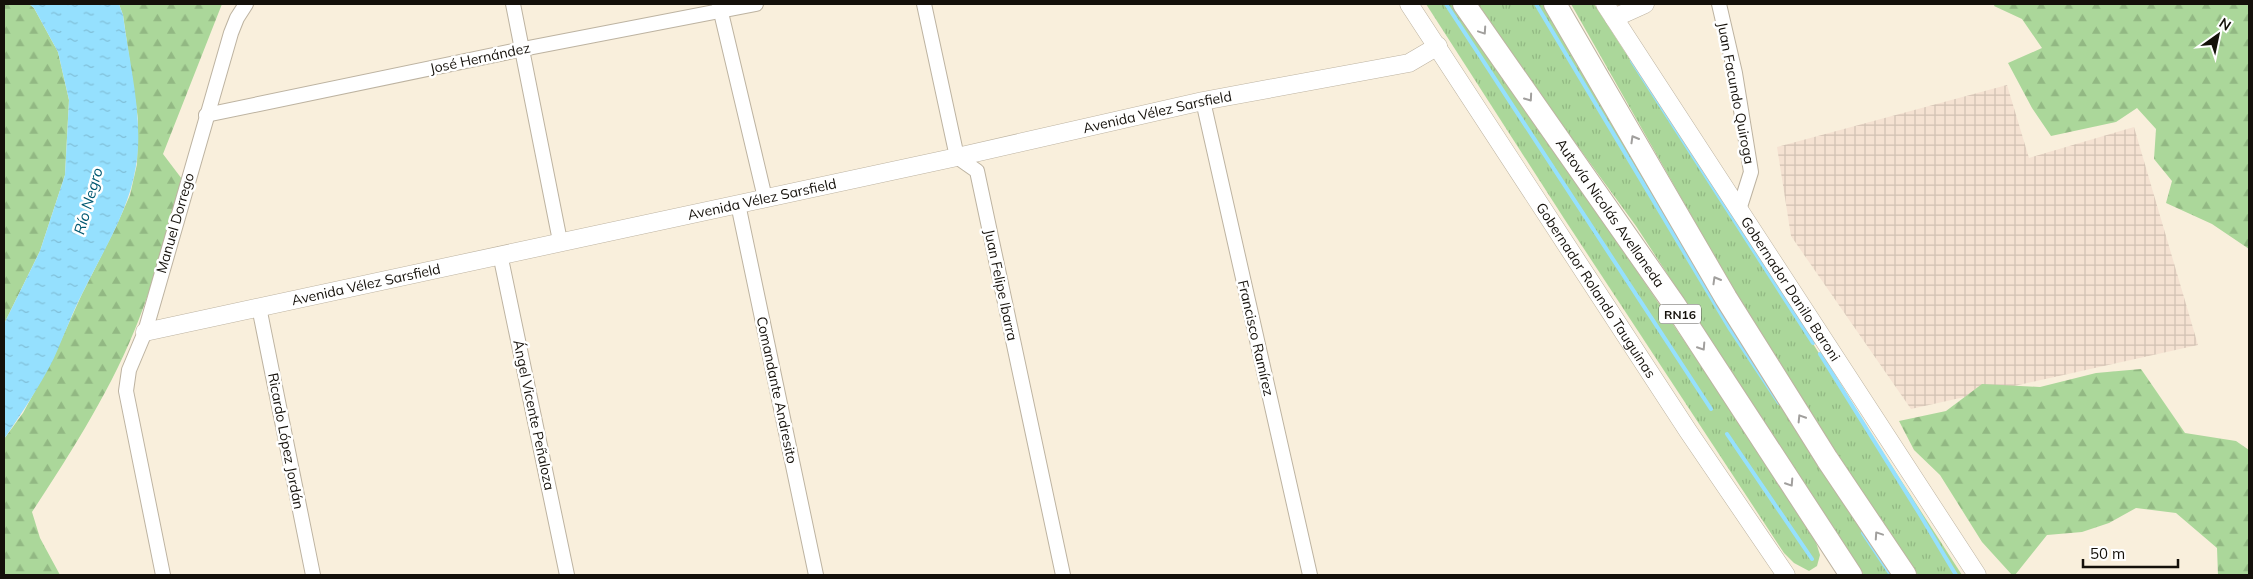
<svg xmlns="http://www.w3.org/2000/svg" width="2253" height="579" font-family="Mulish,sans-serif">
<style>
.industrial{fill:url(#industrial-grid)}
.grass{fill:url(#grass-tufts)}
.forest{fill:url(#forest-firs)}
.water{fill:url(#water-ripples)}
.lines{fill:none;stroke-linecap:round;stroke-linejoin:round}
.stream{stroke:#95e0fe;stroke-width:4}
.minor-casing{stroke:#bdb3a1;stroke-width:16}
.tertiary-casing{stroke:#bdb3a1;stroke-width:19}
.trunk-casing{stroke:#bdb3a1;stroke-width:24}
.minor{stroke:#fff;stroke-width:14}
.tertiary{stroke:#fff;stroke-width:18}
.trunk{stroke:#fff;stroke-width:22}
.oneway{stroke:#a19f9d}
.labels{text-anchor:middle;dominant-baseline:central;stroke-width:5;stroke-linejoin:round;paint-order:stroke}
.shield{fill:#fff;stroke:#5a5854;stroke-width:1}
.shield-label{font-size:12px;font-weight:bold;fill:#14100a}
.street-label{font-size:14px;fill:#14100a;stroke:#fff}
.water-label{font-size:15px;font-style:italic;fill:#015871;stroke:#fff}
</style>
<defs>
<pattern id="industrial-grid" width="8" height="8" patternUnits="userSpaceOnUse" patternTransform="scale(1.25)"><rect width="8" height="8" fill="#f5e2d2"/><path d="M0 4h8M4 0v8" fill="none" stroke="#d1c1b3"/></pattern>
<pattern id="grass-tufts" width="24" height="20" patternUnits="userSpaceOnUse" patternTransform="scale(1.25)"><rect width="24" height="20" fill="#abd79a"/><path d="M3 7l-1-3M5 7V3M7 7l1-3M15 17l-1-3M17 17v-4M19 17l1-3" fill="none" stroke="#92b883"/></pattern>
<pattern id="forest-firs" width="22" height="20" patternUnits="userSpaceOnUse" patternTransform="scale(1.25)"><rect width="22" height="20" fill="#abd79a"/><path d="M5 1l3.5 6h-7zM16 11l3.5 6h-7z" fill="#92b883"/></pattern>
<pattern id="water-ripples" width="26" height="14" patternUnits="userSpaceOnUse" patternTransform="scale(1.25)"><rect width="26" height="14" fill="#95e0fe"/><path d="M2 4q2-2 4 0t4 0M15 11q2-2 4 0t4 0" fill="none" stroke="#80bfd8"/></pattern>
</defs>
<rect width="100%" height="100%" fill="#f9efdc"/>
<!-- industrial -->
<polygon class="industrial" points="2007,85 2029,158 2134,127 2198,345 1911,409 1791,236 1777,147"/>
<!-- grass -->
<g class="grass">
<polygon points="1426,4 1456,4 1748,435 1815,539 1820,555 1817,566 1809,571 1794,563 1784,553 1565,220"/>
<polygon points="1478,4 1545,4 1892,575 1864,575 1636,226 1536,89"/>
<polygon points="1571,4 1594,4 1962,575 1918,575 1876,514 1742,305"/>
</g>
<!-- forest -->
<g class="forest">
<polygon points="4,4 29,4 34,8 58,52 69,100 65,175 40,251 4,324"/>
<path d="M119 4H222L163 154 185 183C170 228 156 275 139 319 113 387 72 451 32 512L40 538 60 575H4V439L23 413 53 358 82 294 115 229 130 195 137 164 138 119 123 15Z"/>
<polygon points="1995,4 2249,4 2249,249 2212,224 2166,203 2172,181 2154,159 2156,129 2137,108 2116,122 2051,136 2032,108 2008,63 2042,48 2022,19 1994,6"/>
<polygon points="2141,369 2185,433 2236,441 2249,450 2249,575 2218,575 2217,548 2176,513 2136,508 2109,523 2082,532 2047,535 2015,575 2012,575 1982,542 1940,475 1914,450 1899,421 1946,411 1982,384 2040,387 2096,373"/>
</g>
<!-- water -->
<path class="water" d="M29 4H119L123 15C129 62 144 119 136 166 129 211 103 251 83 292 72 313 64 336 54 358 40 386 22 413 4 439V324L40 251 65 175 69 100 58 52 34 8Z"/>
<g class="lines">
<!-- stream -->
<g class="stream">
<polyline points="1446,4 1711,409"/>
<polyline points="1536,4 1730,329 1779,403"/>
<polyline points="1632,61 1813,343"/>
<polyline points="1820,354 1919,513 1956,575"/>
<polyline points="1727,434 1812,559"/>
<polyline points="1863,533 1891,575"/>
</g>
<defs>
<g id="minor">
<polyline points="513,4 560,241"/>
<polyline points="719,4 765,198"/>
<polyline points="924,4 957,157 977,171 1063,575"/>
<polyline points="1719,4 1735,73 1751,172 1739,210"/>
<polyline points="1203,101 1310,575"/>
<polyline points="206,115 523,49 756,4"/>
<polyline points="738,204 816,575"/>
<polyline points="500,254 567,575"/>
<polyline points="259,307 313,575"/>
<polyline points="163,575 126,391 129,370 145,332 231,33 237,18 246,4"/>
</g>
<g id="tertiary">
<path id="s1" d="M1409 4 1688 431 1786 575"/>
<path id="s2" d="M1605 4 1977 575"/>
<polyline points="1614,18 1645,4"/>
<path id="s3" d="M145 332 957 157 1203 101 1409 63 1438 46"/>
</g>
<g id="trunk">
<path id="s4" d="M1464 4 1674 304 1851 575"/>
<polyline points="1555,4 1726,298 1827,459 1905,575"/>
</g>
</defs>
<!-- minor casing -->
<use href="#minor" class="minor-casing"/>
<!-- tertiary casing -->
<use href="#tertiary" class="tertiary-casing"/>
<!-- trunk casing -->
<use href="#trunk" class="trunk-casing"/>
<!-- minor -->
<use href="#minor" class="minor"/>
<!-- tertiary -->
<use href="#tertiary" class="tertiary"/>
<!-- trunk -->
<use href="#trunk" class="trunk"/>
</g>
<!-- one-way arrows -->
<defs><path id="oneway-chevron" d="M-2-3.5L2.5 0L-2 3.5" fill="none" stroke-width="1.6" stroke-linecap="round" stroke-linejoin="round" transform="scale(1.25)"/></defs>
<g class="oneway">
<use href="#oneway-chevron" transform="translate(1483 31) rotate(56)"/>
<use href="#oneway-chevron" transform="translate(1529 98) rotate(55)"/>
<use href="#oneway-chevron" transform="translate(1634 139) rotate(-120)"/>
<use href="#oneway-chevron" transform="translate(1716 280) rotate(-120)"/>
<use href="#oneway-chevron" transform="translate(1702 347) rotate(57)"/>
<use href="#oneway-chevron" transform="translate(1801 418) rotate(-122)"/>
<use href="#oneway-chevron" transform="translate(1790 483) rotate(57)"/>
<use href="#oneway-chevron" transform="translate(1878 535) rotate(-124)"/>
</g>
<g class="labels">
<!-- shield labels -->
<rect class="shield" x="1659" y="304.5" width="42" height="19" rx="4"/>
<g class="shield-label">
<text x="1680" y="314">RN16</text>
</g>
<!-- street labels -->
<g class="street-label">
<text transform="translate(480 58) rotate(-12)">José Hernández</text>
<text transform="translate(1736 93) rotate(79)">Juan Facundo Quiroga</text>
<text stroke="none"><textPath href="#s3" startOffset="1036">Avenida Vélez Sarsfield</textPath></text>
<text stroke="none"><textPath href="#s3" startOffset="631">Avenida Vélez Sarsfield</textPath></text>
<text stroke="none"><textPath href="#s4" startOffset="255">Autovía Nicolás Avellaneda</textPath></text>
<text transform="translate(175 223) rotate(-74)">Manuel Dorrego</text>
<text stroke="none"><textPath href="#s3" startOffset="226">Avenida Vélez Sarsfield</textPath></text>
<text transform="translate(1001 285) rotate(78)">Juan Felipe Ibarra</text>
<text stroke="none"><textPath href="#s1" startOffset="342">Gobernador Rolando Tauguinas</textPath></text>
<text stroke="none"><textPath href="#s2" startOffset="340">Gobernador Danilo Baroni</textPath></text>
<text transform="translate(1256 338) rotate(77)">Francisco Ramírez</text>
<text transform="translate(777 390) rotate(78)">Comandante Andresito</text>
<text transform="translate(534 415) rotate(78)">Ángel Vicente Peñaloza</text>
<text transform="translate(286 441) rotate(79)">Ricardo López Jordán</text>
</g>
<!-- water labels -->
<g class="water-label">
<text transform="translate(88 201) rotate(-74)">Río Negro</text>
</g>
</g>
<!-- border -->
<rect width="2253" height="579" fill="none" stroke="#14100a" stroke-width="10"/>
<!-- north arrow -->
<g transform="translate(2218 35) rotate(33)" stroke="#ffffff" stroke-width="4" paint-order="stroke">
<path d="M0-4L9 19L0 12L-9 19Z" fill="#14100a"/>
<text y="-8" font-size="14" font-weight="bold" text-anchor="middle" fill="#14100a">N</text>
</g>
<!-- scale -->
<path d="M2083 559v8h95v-8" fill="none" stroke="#14100a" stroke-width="2.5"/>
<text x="2090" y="559" font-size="15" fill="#14100a" stroke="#ffffff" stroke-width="4" paint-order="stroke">50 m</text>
</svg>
